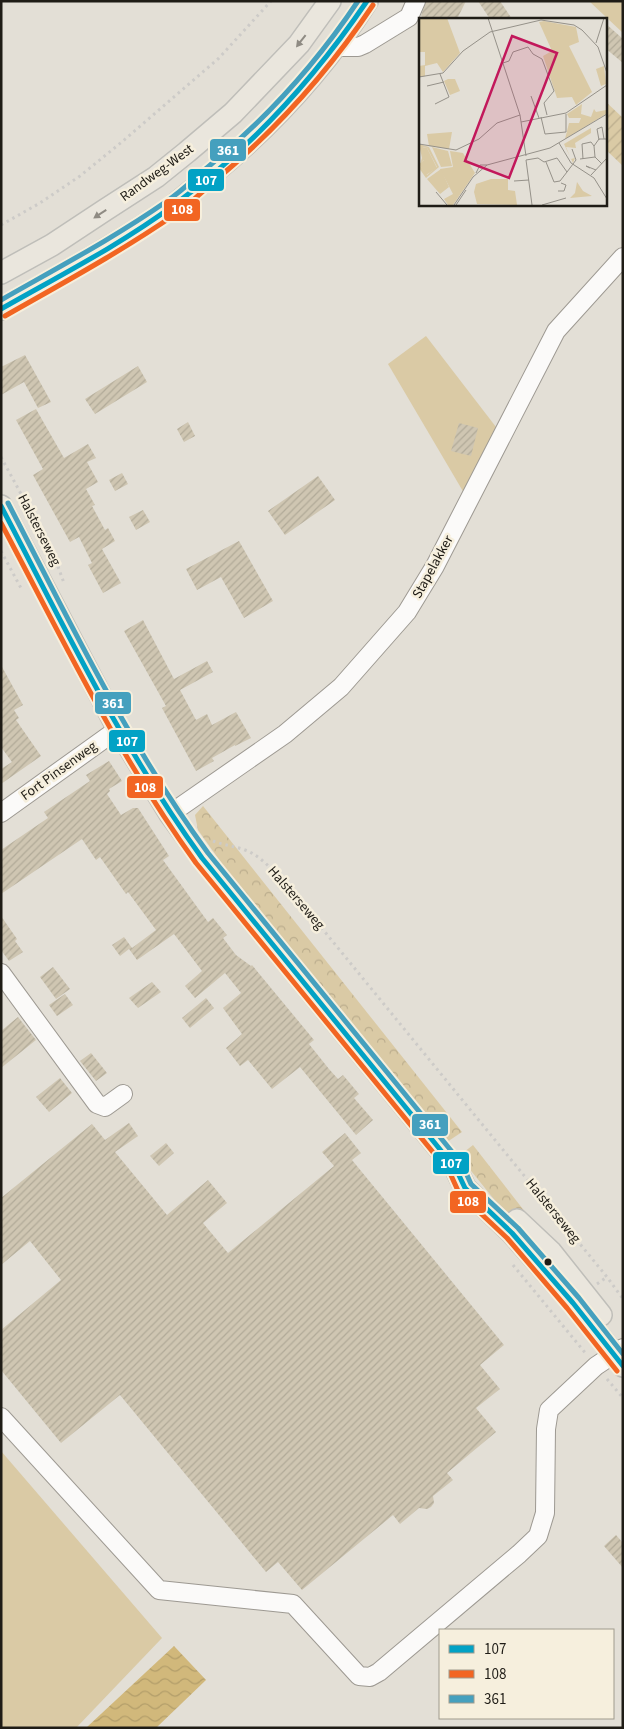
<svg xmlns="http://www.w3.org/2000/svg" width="624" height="1729" font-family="'Source Sans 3',sans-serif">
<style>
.grass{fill:#dacaa5}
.forest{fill:url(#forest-crowns)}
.garden{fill:url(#garden-furrows)}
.water{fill:url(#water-waves)}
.building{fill:url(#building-hatch)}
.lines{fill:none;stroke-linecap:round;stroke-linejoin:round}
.minor-casing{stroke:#9d9992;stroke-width:20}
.major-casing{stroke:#bfbeb9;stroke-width:24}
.path{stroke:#cdcbc8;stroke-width:3;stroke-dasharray:2.5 4;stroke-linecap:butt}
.minor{stroke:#fbfaf9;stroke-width:18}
.major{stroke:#eae6dd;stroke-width:21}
.bus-1-casing{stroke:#f6efdd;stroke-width:9}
.bus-2-casing{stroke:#f6efdd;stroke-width:9}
.bus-3-casing{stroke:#f6efdd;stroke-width:9}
.bus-1{stroke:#02a2c5;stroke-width:5}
.bus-2{stroke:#f26522;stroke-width:5}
.bus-3{stroke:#45a0be;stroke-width:5}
.oneway{fill:#8f8b83}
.bus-dot{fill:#1f1c16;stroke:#f6efdd;stroke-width:2}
.labels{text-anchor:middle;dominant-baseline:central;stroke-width:5;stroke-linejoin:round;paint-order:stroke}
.street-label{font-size:14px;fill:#1f1c16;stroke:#f6efdd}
.inset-road{fill:none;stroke:#959189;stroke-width:1}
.view{fill:#c2185b;fill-opacity:0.15;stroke:#c2185b;stroke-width:2.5}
.inset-edge{fill:none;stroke:#1f1c16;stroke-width:2.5}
.line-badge{stroke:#f6efdd;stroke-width:2}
.badge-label{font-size:14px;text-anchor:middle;font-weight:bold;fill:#fff}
</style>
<defs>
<pattern id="forest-crowns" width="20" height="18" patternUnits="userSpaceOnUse" patternTransform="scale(1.25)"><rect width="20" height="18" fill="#dacaa5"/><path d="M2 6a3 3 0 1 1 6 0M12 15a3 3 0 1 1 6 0" fill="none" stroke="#bbad8d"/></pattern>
<pattern id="garden-furrows" width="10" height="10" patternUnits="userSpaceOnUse" patternTransform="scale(1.25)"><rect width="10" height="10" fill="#dacaa5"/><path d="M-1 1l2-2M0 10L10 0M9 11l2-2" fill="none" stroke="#bbad8d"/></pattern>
<pattern id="water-waves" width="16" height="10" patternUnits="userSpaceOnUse" patternTransform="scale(1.25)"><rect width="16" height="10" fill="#d1b87b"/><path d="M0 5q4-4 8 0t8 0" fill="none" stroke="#b39e6a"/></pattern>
<pattern id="building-hatch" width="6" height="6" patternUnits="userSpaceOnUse" patternTransform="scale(1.25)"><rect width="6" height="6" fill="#cfc6b2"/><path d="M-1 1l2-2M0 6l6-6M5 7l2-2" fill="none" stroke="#b1aa98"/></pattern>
</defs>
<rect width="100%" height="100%" fill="#e3dfd6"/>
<!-- grass -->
<g class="grass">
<polygon points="589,1 623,1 623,33"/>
<polygon points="426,336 496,427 464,493 388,364"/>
<polygon points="1,1451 162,1638 76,1728 1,1728"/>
</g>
<!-- forest -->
<g class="forest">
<polygon points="203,806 462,1132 447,1142 304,970 227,871 198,830 195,815"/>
<polygon points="473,1145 547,1240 592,1320 459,1156"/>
</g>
<!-- garden -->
<polygon class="garden" points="605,101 623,118 623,166 605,149"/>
<!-- water -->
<polygon class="water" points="174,1646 206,1680 156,1728 89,1728 87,1727"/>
<!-- building -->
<g class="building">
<polygon points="426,1 466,1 457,19 426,19 421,16"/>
<polygon points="478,1 500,1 512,19 490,19"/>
<polygon points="605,23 623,39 623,63 605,48"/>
<polygon points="25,355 51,402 38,408 24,382 1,395 1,367"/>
<polygon points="138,366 147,382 95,414 85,399"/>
<polygon points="36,409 64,458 88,444 96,458 87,462 98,482 86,489 95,505 92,506 105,530 108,528 115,541 102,549 121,583 103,593 88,565 92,563 79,537 70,542 33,475 43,469 16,420"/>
<polygon points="188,422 195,436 184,442 177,429"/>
<polygon points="459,423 478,428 471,456 451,451"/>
<polygon points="122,473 128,484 115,491 109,480"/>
<polygon points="318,476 335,500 285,535 268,511"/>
<polygon points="143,510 150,522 136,530 129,517"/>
<polygon points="239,541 273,601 244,618 221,577 197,590 186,569"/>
<polygon points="143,620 174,679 207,661 213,672 180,690 196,720 207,714 212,725 236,712 251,738 235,746 235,745 212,758 214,761 196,771 162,708 166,706 124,631"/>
<polygon points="1,665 23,705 14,710 19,718 16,720 41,756 1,784 1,769 12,762 1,747"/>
<polygon points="109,761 122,781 109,789 110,791 107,794 121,815 133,808 138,808 169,856 163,860 208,922 213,918 227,935 223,938 236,955 251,966 252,965 314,1040 309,1044 329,1069 338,1079 343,1075 359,1094 354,1098 373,1120 356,1135 300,1067 272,1089 248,1060 240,1066 226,1048 242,1034 223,1008 241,993 225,973 195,998 185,986 202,971 174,934 137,960 129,949 120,956 112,945 124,937 132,948 156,930 128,892 126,894 100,857 96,860 82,839 1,894 1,850 48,818 44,812 90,781 86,775"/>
<polygon points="1,916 17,939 15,941 23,952 9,961 1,950"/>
<polygon points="53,967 70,989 56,999 40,977"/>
<polygon points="152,982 161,992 138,1008 129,998"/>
<polygon points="65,994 73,1005 57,1016 49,1005"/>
<polygon points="206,998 214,1008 190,1028 182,1018"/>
<polygon points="18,1017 36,1040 1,1068 1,1031"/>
<polygon points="91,1053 107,1073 96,1081 80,1061"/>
<polygon points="60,1078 72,1093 49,1112 36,1097"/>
<polygon points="129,1123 138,1136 115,1152 167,1215 208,1180 227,1203 203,1223 228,1253 334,1166 322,1152 345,1133 361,1153 352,1160 504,1345 480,1365 500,1389 476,1408 496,1432 447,1473 453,1480 433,1496 434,1503 431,1507 427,1509 419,1508 400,1524 393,1515 302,1590 278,1562 266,1572 120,1395 61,1443 1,1370 1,1330 61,1280 30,1241 1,1265 1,1198 92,1124 105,1140"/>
<polygon points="166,1143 174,1153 159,1166 150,1156"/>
<polygon points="616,1535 623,1543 623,1568 604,1546"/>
</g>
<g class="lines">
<defs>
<g id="minor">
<polyline points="336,47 358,47 365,44 409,17 416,1"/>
<polyline points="1,813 118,729"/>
<polyline points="170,814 285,734 341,687 407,612 435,566 556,331 623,257"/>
<polyline points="1,973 97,1104 105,1107 123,1094"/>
<polyline points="1,1417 159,1590 293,1604 359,1676 370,1677 379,1672 519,1554 538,1536 545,1513 546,1429 549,1410 596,1366 623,1348"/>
</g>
<g id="major">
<polyline points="1,273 52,245 105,210 156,177 187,152 233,113 299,44 330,1"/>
<path d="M1 309C59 276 118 244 173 206 185 197 196 187 208 177 270 127 324 68 367 1"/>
<polyline points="1,506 118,729 170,814 202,858 456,1169 465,1188 512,1233 573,1303 623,1366"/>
<polyline points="517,1220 551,1252 601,1315"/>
</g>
</defs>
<!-- minor casing -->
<use href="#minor" class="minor-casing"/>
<!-- major casing -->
<use href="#major" class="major-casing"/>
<!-- path -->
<g class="path">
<polyline points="1,225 40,203 80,176 123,141 219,58 271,1"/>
<polyline points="1,457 53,553 64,583"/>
<polyline points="1,551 22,590"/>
<path d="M213 841C223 845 234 846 245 850 259 855 269 867 280 877L607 1277 623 1299"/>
<polyline points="513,1265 587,1355"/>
<polyline points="597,1284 607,1277"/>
<polyline points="607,1379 623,1398"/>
</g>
<!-- minor -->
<use href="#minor" class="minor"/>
<!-- major -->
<use href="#major" class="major"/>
<defs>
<g id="bus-1">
<path d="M1 309C59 276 120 245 174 205 250 149 314 79 367 1"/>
<path d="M1 506C64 626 122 748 202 858L456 1169 465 1188 512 1233 573 1303 623 1366"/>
</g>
<g id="bus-2">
<path d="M5 316C63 283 122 251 177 213 191 203 204 190 217 179 278 128 329 71 373 5"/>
<path d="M1 523C62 638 119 757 196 863L450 1173 459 1193 507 1238 567 1308 617 1371"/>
</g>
<g id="bus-3">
<path d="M1 300C57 268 114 238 167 201 182 191 195 178 208 167 266 119 316 64 358 1"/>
<path d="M8 503C70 622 128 744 208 853L462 1164 471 1184 518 1228 579 1298 623 1354"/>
</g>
</defs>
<!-- bus-1 casing -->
<use href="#bus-1" class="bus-1-casing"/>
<!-- bus-2 casing -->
<use href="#bus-2" class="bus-2-casing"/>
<!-- bus-3 casing -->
<use href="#bus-3" class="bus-3-casing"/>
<!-- bus-1 -->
<use href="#bus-1" class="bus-1"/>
<!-- bus-2 -->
<use href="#bus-2" class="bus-2"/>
<!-- bus-3 -->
<use href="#bus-3" class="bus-3"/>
</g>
<!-- one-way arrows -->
<defs><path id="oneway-solid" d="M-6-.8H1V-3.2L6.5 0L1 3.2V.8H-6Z" transform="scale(1.25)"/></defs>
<g class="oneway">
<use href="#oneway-solid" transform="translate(301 41) rotate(128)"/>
<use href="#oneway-solid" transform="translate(100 214) rotate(147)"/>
</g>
<!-- markers -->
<circle class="bus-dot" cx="548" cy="1262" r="4.5"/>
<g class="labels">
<!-- street labels -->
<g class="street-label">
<text transform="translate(157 173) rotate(-36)">Randweg-West</text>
<text transform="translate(39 530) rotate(63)">Halsterseweg</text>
<text transform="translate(433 567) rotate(-61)">Stapelakker</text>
<text transform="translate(59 771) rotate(-36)">Fort Pinsenweg</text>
<text transform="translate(296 898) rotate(49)">Halsterseweg</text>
<text transform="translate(553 1211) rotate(51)">Halsterseweg</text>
</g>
</g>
<!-- overview -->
<g transform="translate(419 18)">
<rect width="188" height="188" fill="#e3dfd6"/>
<path d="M0 0H28L41 35 24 54 18 45 6 48V58L0 59V48L6 47V34H0ZM125 3 157 9 160 24 150 28 173 74 157 87 153 79 138 80 124 38 133 33 120 4ZM185 48 187 66 182 68 177 51ZM29 61H36L41 73 31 77 25 63ZM163 86 162 96 172 99 175 91 177 94 187 92V96L146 121 150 105H160L162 100H150L148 96ZM172 110V115L156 125 157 130 147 129 152 141 156 140 154 145 145 126ZM3 129 8 130 18 150 7 157 0 146 5 142ZM13 129 29 133 33 148 22 149ZM31 133 44 135 56 155 34 187H29L25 181 34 176 21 151 34 149ZM72 161H89V172L96 173 98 187 58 186 55 174 57 166ZM158 164 164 173 173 178 151 180 156 175Z" fill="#dacaa5"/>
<path d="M0 126 10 129 20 149 7 160 0 150 3 140ZM4 129 8 130 18 149 8 157 0 146 6 141Z" fill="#dacaa5" fill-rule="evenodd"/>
<path d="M33 114 30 131 10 128 8 116ZM22 151 30 169 21 176 8 161Z" fill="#dacaa5"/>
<path class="inset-road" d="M69 0 101 97 107 138M177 25 185 0M84 45 90 43 94 34 109 29 114 36 123 41 135 73 125 85 128 97M0 59 24 55 44 33 71 14 122 2 155 7 163 12 179 29 188 55M8 68 25 64M112 78 120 100M16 86 30 79 21 56M122 99 126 116 147 114V96M102 104 147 95 188 67M180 122 178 111 183 109 185 121M140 125 152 145 175 160 188 181M0 126 37 132 60 121 78 105 101 97M161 141 176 139M164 141 163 126 172 124 175 128M127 144 135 164M183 146 176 139 175 128 180 121H188M171 150 167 148 177 152M57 155 61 147H68M172 157 188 140M95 163 110 162M135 164 141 163 148 154M139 173H145L147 167 142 165M17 174 28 187M35 187 54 159 68 147 131 130 188 96M37 187 47 172M113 187 107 142 119 140 125 144 138 140 148 154 157 142 153 131M123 187 147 180"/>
<path class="view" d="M93 18 138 35 90 160 46 143Z"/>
<rect width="188" height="188" class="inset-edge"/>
</g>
<g class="line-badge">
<rect x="209" y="138" width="38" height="24" rx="5" fill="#45a0be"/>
<rect x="187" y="168" width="38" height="24" rx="5" fill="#02a2c5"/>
<rect x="163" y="198" width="38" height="24" rx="5" fill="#f26522"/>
<rect x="94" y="691" width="38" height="24" rx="5" fill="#45a0be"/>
<rect x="108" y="729" width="38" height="24" rx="5" fill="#02a2c5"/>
<rect x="126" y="775" width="38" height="24" rx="5" fill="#f26522"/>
<rect x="411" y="1113" width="38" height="24" rx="5" fill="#45a0be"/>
<rect x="432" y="1151" width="38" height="24" rx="5" fill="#02a2c5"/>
<rect x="449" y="1190" width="38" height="24" rx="5" fill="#f26522"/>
</g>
<g class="badge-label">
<text x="228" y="155">361</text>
<text x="206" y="185">107</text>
<text x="182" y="214">108</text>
<text x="113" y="708">361</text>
<text x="127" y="746">107</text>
<text x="145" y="792">108</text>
<text x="430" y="1129">361</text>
<text x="451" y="1168">107</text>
<text x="468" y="1206">108</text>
</g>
<!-- border -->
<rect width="624" height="1729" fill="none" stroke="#1f1c16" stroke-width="5"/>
<!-- legend -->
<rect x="439" y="1629" width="175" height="90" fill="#f6efdd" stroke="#a09b8d"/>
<rect x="449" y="1645" width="25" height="8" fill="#02a2c5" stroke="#a09b8d"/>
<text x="484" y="1654" font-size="15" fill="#1f1c16">107</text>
<rect x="449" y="1670" width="25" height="8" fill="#f26522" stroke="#a09b8d"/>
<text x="484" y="1679" font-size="15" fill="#1f1c16">108</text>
<rect x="449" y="1695" width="25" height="8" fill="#45a0be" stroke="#a09b8d"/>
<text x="484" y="1704" font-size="15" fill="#1f1c16">361</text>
</svg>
